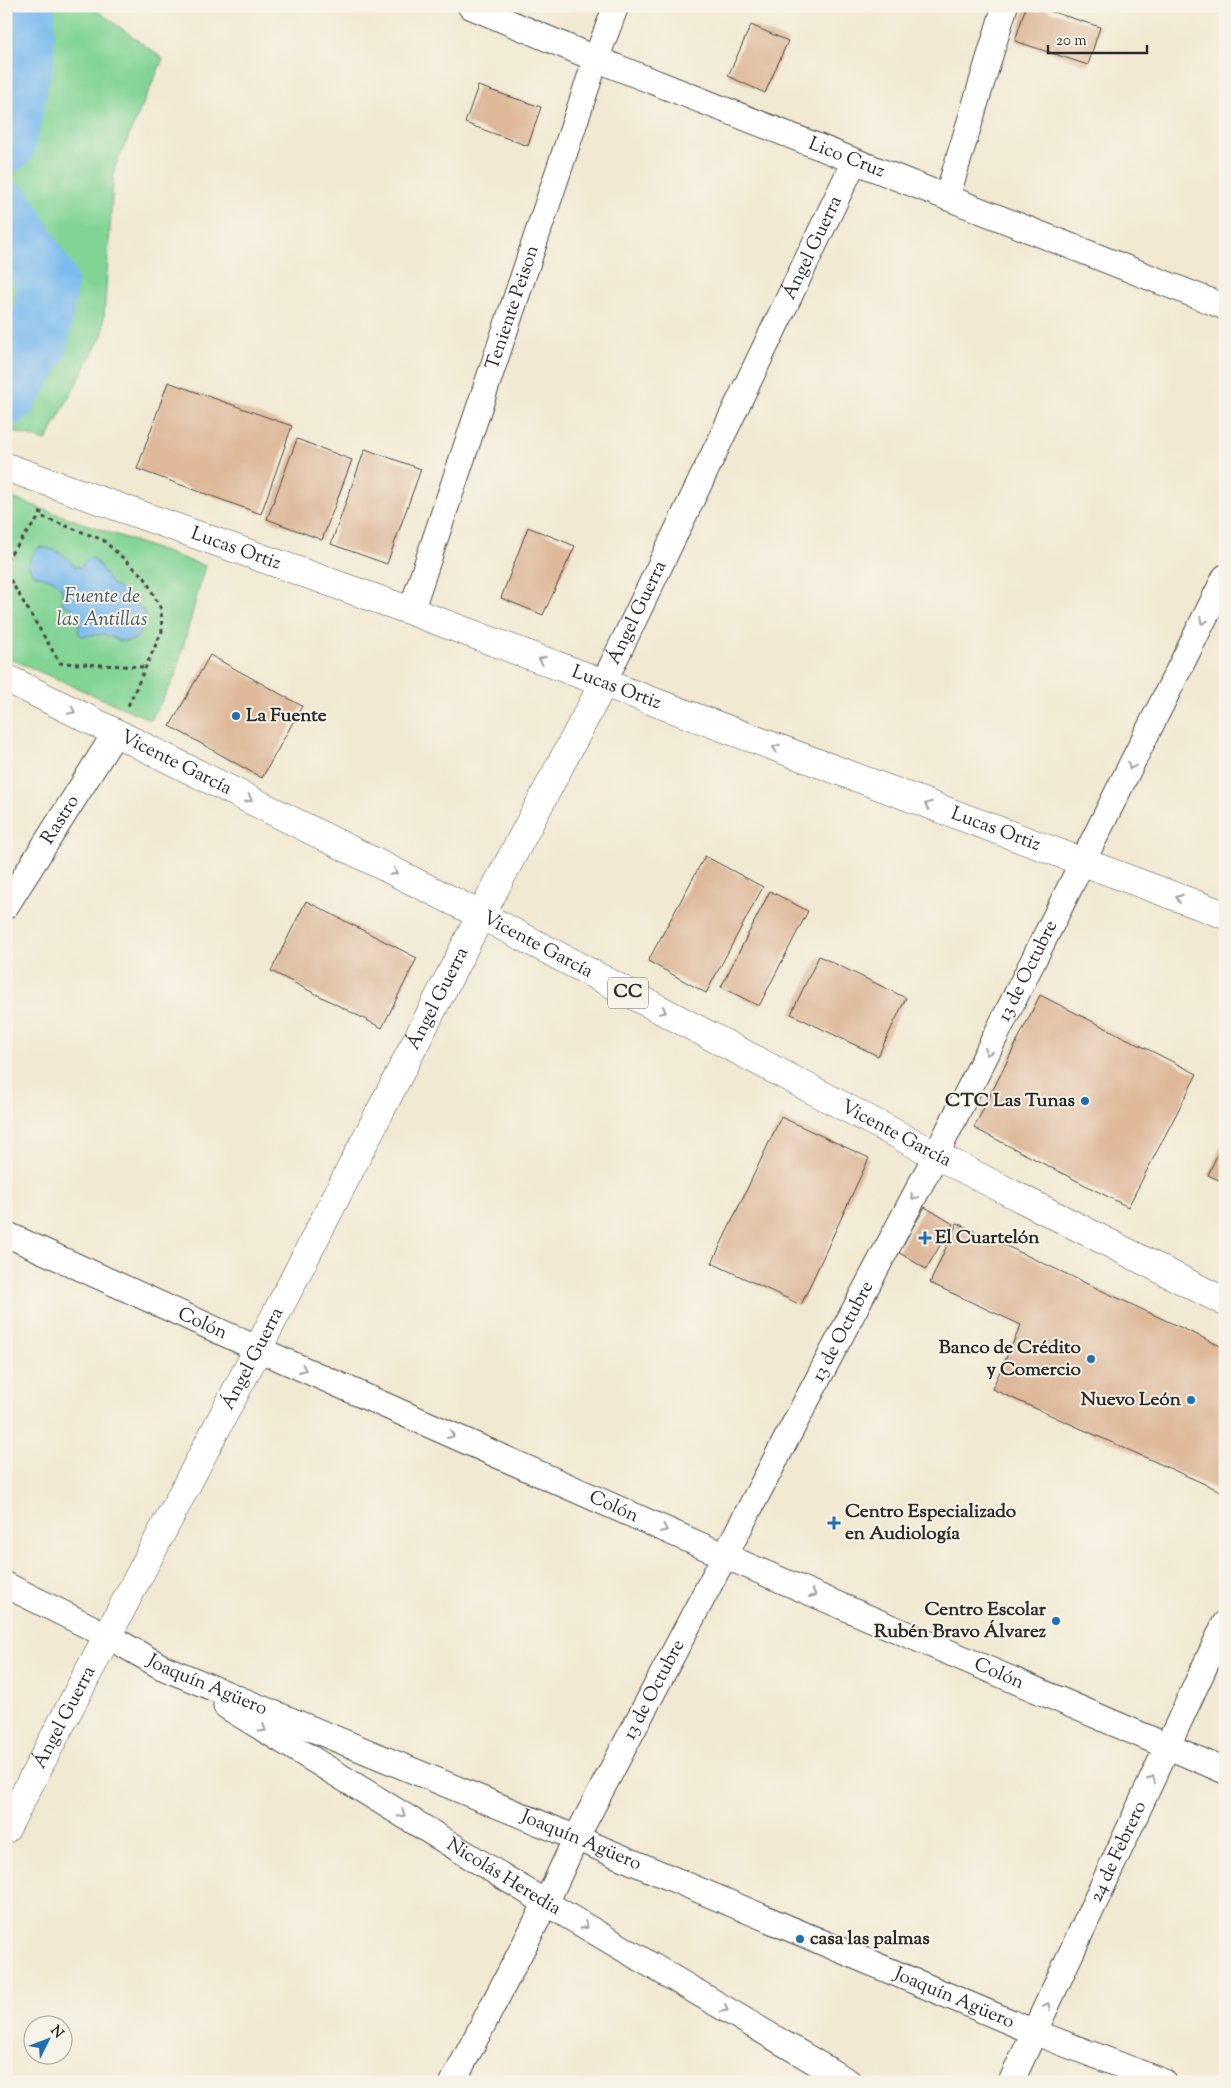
<svg xmlns="http://www.w3.org/2000/svg" width="1231" height="2088" font-family="'Sorts Mill Goudy',serif">
<style>
.green{fill:#82d495;stroke:#568060}
.water{fill:#7bbbef;stroke:#53738d}
.lines{fill:none;stroke-linecap:round;stroke-linejoin:round}
.river{stroke:#7bbbef;stroke-width:60}
.building{fill:#deb899}
.minor-casing{stroke:#494844;stroke-width:27}
.tertiary-casing{stroke:#494844;stroke-width:29}
.primary-casing{stroke:#494844;stroke-width:29}
.path{stroke:#494844;stroke-width:3;stroke-dasharray:4 4;stroke-linecap:butt}
.minor{stroke:#fff;stroke-width:25}
.tertiary{stroke:#fff;stroke-width:28}
.primary{stroke:#fff;stroke-width:28}
.oneway{stroke:#a0a0a0}
.poi-dot{fill:#1f6fb2;stroke:#f7f3e8;stroke-width:2}
.labels{text-anchor:middle;dominant-baseline:central;stroke-width:4;stroke-linejoin:round;paint-order:stroke}
.shield{fill:#f7f3e8;stroke:#686764;stroke-width:1}
.shield-label{font-size:18px;font-weight:bold;fill:#2b2b2b}
.street-label{font-size:19px;fill:#2b2b2b;stroke:#f7f3e8}
.poi-label{font-size:19px;font-weight:bold;fill:#2b2b2b;stroke:#f7f3e8;text-anchor:start}
.water-label{font-size:20px;font-style:italic;fill:#435666;stroke:#f7f3e8}
</style>
<rect width="100%" height="100%" fill="#f7f3e8"/>
<filter id="ink" filterUnits="userSpaceOnUse"><feTurbulence type="fractalNoise" baseFrequency=".02" numOctaves="2"/><feDisplacementMap in="SourceGraphic" scale="10" xChannelSelector="R" yChannelSelector="G"/><feConvolveMatrix kernelMatrix="1 2 1 2 8 2 1 2 1" color-interpolation-filters="sRGB"/></filter>
<filter id="wash" filterUnits="userSpaceOnUse"><feTurbulence type="fractalNoise" baseFrequency=".0096" numOctaves="4" result="noise"/><feDisplacementMap in="SourceGraphic" scale="20" xChannelSelector="R" yChannelSelector="G"/><feGaussianBlur stdDeviation="1.12" result="paint"/><feColorMatrix in="noise" values="0 0 0 0 0 0 0 0 0 0 0 0 0 0 0 0 0 1.4 0 .05"/><feComposite in="paint" operator="in"/></filter>
<g filter="url(#wash)">
<rect width="100%" height="100%" fill="#f1e9d2"/>
<!-- green -->
<g class="green">
<polygon points="6,6 91,6 163,59 114,169 103,333 46,441 6,429"/>
<polygon points="6,496 205,566 175,677 151,720 6,657"/>
</g>
<!-- water -->
<path class="water" d="M40 547C56 549 66 554 75 567H82L86 560 91 557 97 562 110 582 133 600 145 613 144 627 134 640 120 641 104 634 82 636 78 633C81 622 77 616 71 607L62 605V589L54 580 33 574 28 565 31 555Z"/>
<g class="lines">
<!-- river -->
<g class="river">
<polyline points="6,143 24,55 25,6"/>
<polyline points="6,211 48,283 37,347 6,397"/>
</g>
</g>
<g id="blocks">
<!-- building -->
<g class="building">
<polygon points="1026,6 1034,6 1100,27 1088,65 1015,41"/>
<polygon points="751,25 788,41 765,93 728,76"/>
<polygon points="478,86 541,107 528,146 465,123"/>
<polygon points="168,382 292,426 261,514 137,469"/>
<polygon points="297,439 352,460 322,540 267,519"/>
<polygon points="365,449 421,469 387,564 331,544"/>
<polygon points="528,527 575,546 543,615 501,598"/>
<polygon points="210,655 302,706 262,778 170,726"/>
<polygon points="705,856 763,887 706,993 648,961"/>
<polygon points="770,891 808,911 759,1006 721,987"/>
<polygon points="306,901 417,958 382,1028 271,971"/>
<polygon points="819,956 906,998 878,1056 791,1014"/>
<polygon points="1040,995 1197,1074 1128,1207 974,1128"/>
<polygon points="781,1117 869,1158 801,1305 712,1263"/>
<polygon points="1222,1144 1225,1146 1225,1183 1208,1175"/>
<polygon points="925,1207 953,1224 926,1269 898,1252"/>
<polygon points="957,1223 1225,1348 1225,1493 992,1389 1021,1325 930,1283"/>
</g>
</g>
</g>
<g filter="url(#ink)">
<use href="#blocks" fill-opacity="0" stroke="#494844" stroke-width="1"/>
<g class="lines">
<defs>
<g id="minor">
<path id="s1" d="M470 6 596 59 1225 307"/>
<polyline points="947,197 1005,6"/>
<path id="s2" d="M411 611 596 59 616 6"/>
<path id="s3" d="M603 684 854 162"/>
<path id="s4" d="M6 906 116 732"/>
<path id="s5" d="M6 1234 258 1349 725 1556 1225 1771"/>
<path id="s6" d="M6 1585 108 1636 162 1667 576 1838 1034 2032 1164 2082"/>
<path id="s7" d="M226 1706 546 1903 849 2082"/>
<path id="s8" d="M453 2082 546 1903 576 1838 936 1155 1225 577"/>
<path id="s9" d="M1011 2082 1225 1623"/>
</g>
<g id="tertiary">
<path id="s10" d="M6 1829 258 1349 481 915 603 684"/>
</g>
<g id="primary">
<path id="s11" d="M6 467 411 611 1225 915"/>
<path id="s12" d="M6 678 481 915 936 1155 1225 1302"/>
</g>
</defs>
<!-- minor casing -->
<use href="#minor" class="minor-casing"/>
<!-- tertiary casing -->
<use href="#tertiary" class="tertiary-casing"/>
<!-- primary casing -->
<use href="#primary" class="primary-casing"/>
<!-- path -->
<g class="path">
<polyline points="41,511 40,516 103,540 145,578 161,609 162,631 128,706"/>
<polyline points="6,560 40,516"/>
<polyline points="6,573 60,663 145,667"/>
</g>
<!-- minor -->
<use href="#minor" class="minor"/>
<!-- tertiary -->
<use href="#tertiary" class="tertiary"/>
<!-- primary -->
<use href="#primary" class="primary"/>
</g>
<!-- one-way arrows -->
<defs><path id="oneway-chevron" d="M-2-3.5L2.5 0L-2 3.5" fill="none" stroke-width="1.6" stroke-linecap="round" stroke-linejoin="round" transform="scale(1.25)"/></defs>
<g class="oneway">
<use href="#oneway-chevron" transform="translate(1203 621) rotate(116)"/>
<use href="#oneway-chevron" transform="translate(542 660) rotate(-159)"/>
<use href="#oneway-chevron" transform="translate(72 711) rotate(26)"/>
<use href="#oneway-chevron" transform="translate(776 748) rotate(-160)"/>
<use href="#oneway-chevron" transform="translate(1131 766) rotate(116)"/>
<use href="#oneway-chevron" transform="translate(249 799) rotate(27)"/>
<use href="#oneway-chevron" transform="translate(928 805) rotate(-160)"/>
<use href="#oneway-chevron" transform="translate(394 872) rotate(27)"/>
<use href="#oneway-chevron" transform="translate(1179 898) rotate(-160)"/>
<use href="#oneway-chevron" transform="translate(663 1011) rotate(28)"/>
<use href="#oneway-chevron" transform="translate(988 1052) rotate(117)"/>
<use href="#oneway-chevron" transform="translate(914 1197) rotate(118)"/>
<use href="#oneway-chevron" transform="translate(303 1369) rotate(24)"/>
<use href="#oneway-chevron" transform="translate(451 1435) rotate(24)"/>
<use href="#oneway-chevron" transform="translate(664 1529) rotate(24)"/>
<use href="#oneway-chevron" transform="translate(813 1594) rotate(23)"/>
<use href="#oneway-chevron" transform="translate(263 1729) rotate(32)"/>
<use href="#oneway-chevron" transform="translate(1152 1779) rotate(-65)"/>
<use href="#oneway-chevron" transform="translate(402 1814) rotate(32)"/>
<use href="#oneway-chevron" transform="translate(585 1926) rotate(31)"/>
<use href="#oneway-chevron" transform="translate(1047 2006) rotate(-65)"/>
<use href="#oneway-chevron" transform="translate(725 2009) rotate(31)"/>
</g>
</g>
<!-- markers -->
<g class="poi-dot">
<circle cx="236" cy="716" r="5"/>
<circle cx="1085" cy="1101" r="5"/>
<path d="M922.5 1230.5h5v5h5v5h-5v5h-5v-5h-5v-5h5z"/>
<circle cx="1091" cy="1359" r="5"/>
<circle cx="1191" cy="1400" r="5"/>
<path d="M831.5 1515.5h5v5h5v5h-5v5h-5v-5h-5v-5h5z"/>
<circle cx="1056" cy="1621" r="5"/>
<circle cx="800" cy="1939" r="5"/>
</g>
<g class="labels">
<!-- shield labels -->
<rect class="shield" x="608" y="977.5" width="40" height="31" rx="4"/>
<g class="shield-label">
<text x="628" y="993">CC</text>
</g>
<!-- street labels -->
<g class="street-label">
<text stroke="none"><textPath href="#s1" startOffset="406">Lico Cruz</textPath></text>
<text stroke="none"><textPath href="#s3" startOffset="484">Ángel Guerra</textPath></text>
<text stroke="none"><textPath href="#s2" startOffset="320">Teniente Peison</textPath></text>
<text stroke="none"><textPath href="#s11" startOffset="244">Lucas Ortiz</textPath></text>
<text stroke="none"><textPath href="#s3" startOffset="79">Ángel Guerra</textPath></text>
<text stroke="none"><textPath href="#s11" startOffset="649">Lucas Ortiz</textPath></text>
<text stroke="none"><textPath href="#s12" startOffset="190">Vicente García</textPath></text>
<text stroke="none"><textPath href="#s4" startOffset="102">Rastro</textPath></text>
<text stroke="none"><textPath href="#s11" startOffset="1054">Lucas Ortiz</textPath></text>
<text stroke="none"><textPath href="#s12" startOffset="595">Vicente García</textPath></text>
<text stroke="none"><textPath href="#s8" startOffset="1251">13 de Octubre</textPath></text>
<text stroke="none"><textPath href="#s10" startOffset="936">Ángel Guerra</textPath></text>
<text stroke="none"><textPath href="#s12" startOffset="1000">Vicente García</textPath></text>
<text stroke="none"><textPath href="#s5" startOffset="216">Colón</textPath></text>
<text stroke="none"><textPath href="#s8" startOffset="846">13 de Octubre</textPath></text>
<text stroke="none"><textPath href="#s10" startOffset="531">Ángel Guerra</textPath></text>
<text stroke="none"><textPath href="#s5" startOffset="666">Colón</textPath></text>
<text stroke="none"><textPath href="#s5" startOffset="1086">Colón</textPath></text>
<text stroke="none"><textPath href="#s6" startOffset="225">Joaquín Agüero</textPath></text>
<text stroke="none"><textPath href="#s8" startOffset="441">13 de Octubre</textPath></text>
<text stroke="none"><textPath href="#s10" startOffset="126">Ángel Guerra</textPath></text>
<text stroke="none"><textPath href="#s6" startOffset="630">Joaquín Agüero</textPath></text>
<text stroke="none"><textPath href="#s9" startOffset="254">24 de Febrero</textPath></text>
<text stroke="none"><textPath href="#s7" startOffset="326">Nicolás Heredia</textPath></text>
<text stroke="none"><textPath href="#s6" startOffset="1035">Joaquín Agüero</textPath></text>
</g>
<!-- poi labels -->
<g class="poi-label">
<text x="246" y="716">La Fuente</text>
<text x="1075" y="1101" text-anchor="end">CTC Las Tunas</text>
<text x="935" y="1238">El Cuartelón</text>
<text x="1081" y="1348" text-anchor="end">Banco de Crédito<tspan x="1081" dy="22">y Comercio</tspan></text>
<text x="1181" y="1400" text-anchor="end">Nuevo León</text>
<text x="845" y="1512">Centro Especializado<tspan x="845" dy="22">en Audiología</tspan></text>
<text x="1046" y="1610" text-anchor="end">Centro Escolar<tspan x="1046" dy="22">Rubén Bravo Álvarez</tspan></text>
<text x="810" y="1939">casa las palmas</text>
</g>
<!-- water labels -->
<g class="water-label">
<text x="102" y="597">Fuente de<tspan x="102" dy="23">las Antillas</tspan></text>
</g>
</g>
<!-- margin -->
<rect width="1231" height="2088" fill="none" stroke="#f7f3e8" stroke-width="25"/>
<!-- north arrow -->
<g transform="translate(48 2040) rotate(48)"><circle r="24" fill="#f7f3e8" stroke="#a5a39c"/>
<path d="M0-4L9 19L0 12L-9 19Z" fill="#1f6fb2"/>
<text y="-8" font-size="14" font-weight="bold" text-anchor="middle" fill="#2b2b2b">N</text>
</g>
<!-- scale -->
<path d="M1048 45v8h99v-8" fill="none" stroke="#2b2b2b" stroke-width="2.5"/>
<text x="1056" y="45" font-size="15" fill="#2b2b2b" stroke="#f7f3e8" stroke-width="4" paint-order="stroke">20 m</text>
</svg>
